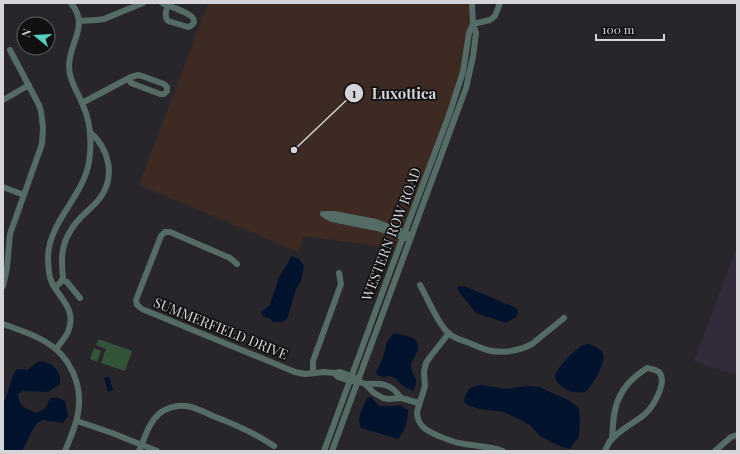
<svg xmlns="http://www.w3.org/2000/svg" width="740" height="454" font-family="'Playfair Display',serif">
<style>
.commercial{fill:#3c2a23}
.medical{fill:#312b3c}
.green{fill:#345439}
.water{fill:#01122c}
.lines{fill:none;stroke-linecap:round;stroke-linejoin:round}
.minor{stroke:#556b66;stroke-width:6}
.labels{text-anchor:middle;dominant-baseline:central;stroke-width:3.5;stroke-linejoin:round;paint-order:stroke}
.street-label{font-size:14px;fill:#d5d4d8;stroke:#101012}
.leader{fill:none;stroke:#d5d4d8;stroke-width:1.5}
.callout-dot{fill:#d5d4d8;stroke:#101012;stroke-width:1.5}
.mark-label{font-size:12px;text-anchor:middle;font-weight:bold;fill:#111}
.callout-label{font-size:15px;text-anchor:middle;font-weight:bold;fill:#d5d4d8;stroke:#101012;stroke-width:3.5;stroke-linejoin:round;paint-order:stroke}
</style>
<rect width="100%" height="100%" fill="#28262b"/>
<!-- commercial -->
<polygon class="commercial" points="208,3 472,3 473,24 463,72 399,249 304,236 298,252 139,185"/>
<!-- medical -->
<polygon class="medical" points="737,246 737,376 694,361"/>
<!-- green -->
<g class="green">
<polygon points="99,339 132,351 125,371 101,363 106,349 96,345"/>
<polygon points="94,348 101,351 97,362 90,359"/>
</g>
<!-- water -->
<g class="water">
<polygon points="291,256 299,259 304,266 301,281 296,289 287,319 282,322 274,322 269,318 264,317 261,312 270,305 279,277 288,263"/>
<polygon points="464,286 516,308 518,311 517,316 506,323 476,313 460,293 457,287"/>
<path d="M396 333 411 337 416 340C417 343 419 346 418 349 417 356 411 360 411 367 412 378 421 377 413 391L403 386 395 378 390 376 383 377 377 375 376 372 383 358 387 342 392 335Z"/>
<path d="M589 344C594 346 600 348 602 352 608 362 592 384 586 392 582 392 577 393 573 392 567 391 556 384 555 377 554 370 577 348 583 345 585 344 587 344 589 344Z"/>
<path d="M38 362C40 362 43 361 45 362 55 364 62 375 60 384L48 392 22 391 18 394C18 406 27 410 37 413L46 408 50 398H58L65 401 68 416 63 423 44 420 38 422 33 429 22 451H3V401L5 400 14 373 17 369 27 370Z"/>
<polygon points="109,377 113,390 108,392 104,378"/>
<polygon points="480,385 506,389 528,386 539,387 568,400 579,408 580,421 579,436 570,449 560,446 551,442 539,435 530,425 519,419 503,412 481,409 467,405 464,402 465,396 470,388"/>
<path d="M371 397 379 406H392L400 405 408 410C408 421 405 431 398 439L361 428 359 421 360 414 367 398Z"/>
</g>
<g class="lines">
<!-- minor -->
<g class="minor">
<path d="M162 3C168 6 194 13 194 21 194 25 191 26 188 27L168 21C164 16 166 11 168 5"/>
<polyline points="79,21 97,20 104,19 143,3"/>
<polyline points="473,24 490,20 495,16 500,3"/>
<polyline points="3,100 29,85"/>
<polyline points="82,103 131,77 138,75 142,76 164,84 167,87 167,91 164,94 160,94 131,83 129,79"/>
<polyline points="3,187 24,195"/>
<polyline points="323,214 334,214 376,222 408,234"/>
<polyline points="326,216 332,219 377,228 405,238"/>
<polyline points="237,264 230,258 170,232 165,232 161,236 136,300 137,305 142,309 295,372 305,374 324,372 334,373 340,372 352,376 355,378"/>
<polyline points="63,280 67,282 80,298"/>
<path d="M420 285C428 299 437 322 448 333 454 338 460 340 467 342 474 345 480 348 487 350 502 354 519 351 532 344L564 318"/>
<polyline points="3,286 7,268 10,234 42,144 43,128 41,111 39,105 10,50"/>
<path d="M55 287C59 284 62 282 63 277 61 260 61 245 71 230 78 217 91 210 100 198 116 176 109 149 90 132"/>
<path d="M3 324C17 329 33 334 46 342 70 356 83 385 78 413 76 426 70 439 65 451"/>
<path d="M449 333 430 357 426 363 424 372 425 386 417 412C417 427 429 432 441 437 447 439 453 442 459 443 474 446 488 446 503 451"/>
<path d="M56 349C60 344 65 338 68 332 77 310 61 300 52 283 48 275 48 265 48 256 50 220 83 197 89 162 92 142 91 122 82 103 77 91 69 80 69 66 69 42 90 26 71 3"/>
<polyline points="313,373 313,361 341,284 339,273"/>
<polyline points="334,373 338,377 350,381 357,381 365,384 374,393 383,398 389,399 401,398 419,403"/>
<path d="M365 384C381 383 391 383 401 398"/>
<polyline points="77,421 112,433 157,451"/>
<path d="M139 451C145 438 148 423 160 413 167 408 177 405 186 406 195 407 204 412 213 416 234 424 255 433 274 446"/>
<polyline points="324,451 391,269 449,115 463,72 469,33 473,24"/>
<polyline points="332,451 466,88 473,57 476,33 473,24 472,3"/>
<path d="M605 451C607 446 609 441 613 438 622 428 636 422 645 414 653 407 668 382 659 372 655 369 651 369 647 368 636 375 624 386 619 398 613 410 613 425 612 438"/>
<polyline points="715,451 731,437 737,435"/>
</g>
</g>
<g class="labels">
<!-- street labels -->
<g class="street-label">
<text transform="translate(391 234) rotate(-69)">WESTERN ROW ROAD</text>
<text transform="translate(221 328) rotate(22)">SUMMERFIELD DRIVE</text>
</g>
</g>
<!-- callouts -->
<path class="leader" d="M294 150L354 93"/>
<g class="callout-dot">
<circle cx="294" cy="150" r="4"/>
<circle cx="354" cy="93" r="10"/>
</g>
<g class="mark-label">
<text x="354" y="98">1</text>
</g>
<g class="callout-label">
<text x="404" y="99">Luxottica</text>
</g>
<!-- border -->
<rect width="740" height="454" fill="none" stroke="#d5d4d8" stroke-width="8"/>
<!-- north arrow -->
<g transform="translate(36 36) rotate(288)"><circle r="19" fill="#101012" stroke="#5f5e61"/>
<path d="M0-3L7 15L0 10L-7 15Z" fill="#59cebe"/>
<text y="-6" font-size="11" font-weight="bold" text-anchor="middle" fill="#d5d4d8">N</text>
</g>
<!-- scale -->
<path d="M596 34v6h68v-6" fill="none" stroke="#d5d4d8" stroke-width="2"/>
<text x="602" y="34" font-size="12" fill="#d5d4d8" stroke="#101012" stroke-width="3" paint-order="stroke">100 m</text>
</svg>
